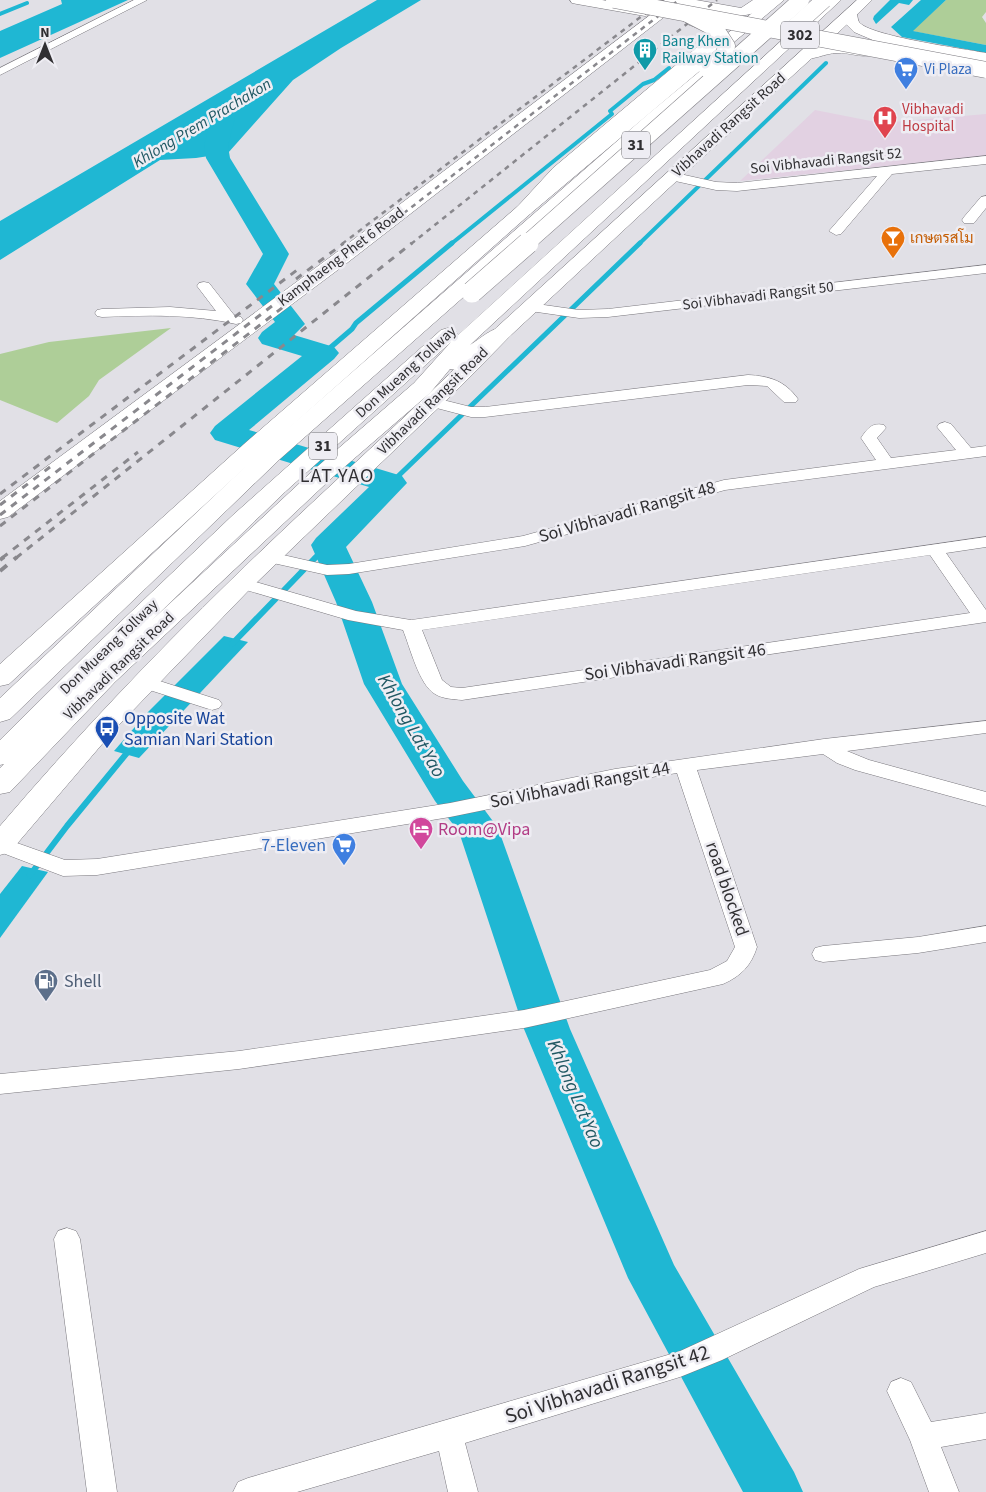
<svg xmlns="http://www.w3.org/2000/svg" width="986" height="1492" font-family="'Source Sans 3',Sarabun,sans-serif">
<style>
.medical{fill:#e2d1e2}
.green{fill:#aece98}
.water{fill:#1fb7d3}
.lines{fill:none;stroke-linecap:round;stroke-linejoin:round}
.stream-far2{stroke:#1fb7d3;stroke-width:4}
.stream-far1{stroke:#1fb7d3;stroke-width:5}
.stream{stroke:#1fb7d3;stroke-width:6}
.river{fill:#1fb7d3;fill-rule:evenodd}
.street-casing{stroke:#79777d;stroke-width:1}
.secondary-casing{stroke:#79777d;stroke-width:1}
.primary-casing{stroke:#79777d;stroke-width:1}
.highway-casing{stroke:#79777d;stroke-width:1}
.street{fill:#fff;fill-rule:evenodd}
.secondary{fill:#fff;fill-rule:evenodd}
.primary{fill:#fff;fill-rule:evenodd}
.highway{fill:#fff;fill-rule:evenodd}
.rail-far2{stroke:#89888d;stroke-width:2.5;stroke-dasharray:5 5;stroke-linecap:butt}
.rail-far1{stroke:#89888d;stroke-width:3;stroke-dasharray:7 7;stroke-linecap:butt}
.rail{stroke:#89888d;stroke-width:4;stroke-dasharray:9 9;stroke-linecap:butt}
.primary-bridge-casing{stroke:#79777d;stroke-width:17;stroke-linecap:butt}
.highway-bridge-far1-casing{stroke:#79777d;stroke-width:17;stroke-linecap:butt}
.highway-bridge-casing{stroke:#79777d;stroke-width:22;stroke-linecap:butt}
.primary-bridge{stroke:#fff;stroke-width:16}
.highway-bridge-far1{stroke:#fff;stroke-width:16}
.highway-bridge{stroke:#fff;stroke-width:21}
.labels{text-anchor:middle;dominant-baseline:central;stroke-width:5;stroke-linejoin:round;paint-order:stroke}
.far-culture-label{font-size:15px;fill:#0d838f;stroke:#eeedf3;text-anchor:start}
.far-shop-label{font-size:15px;fill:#366cbe;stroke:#eeedf3;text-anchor:start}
.far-health-label{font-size:15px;fill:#be3a42;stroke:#eeedf3;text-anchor:start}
.far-street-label{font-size:15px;fill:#302f32;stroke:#eeedf3}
.far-food-label{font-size:15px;fill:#c56008;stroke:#eeedf3;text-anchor:start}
.shield{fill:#eeedf3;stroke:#69686c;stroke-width:1}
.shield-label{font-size:16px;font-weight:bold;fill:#302f32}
.far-water-label{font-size:16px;font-style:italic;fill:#205863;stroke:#eeedf3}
.street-label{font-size:18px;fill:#302f32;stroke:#eeedf3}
.transit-label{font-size:18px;fill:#164399;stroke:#eeedf3;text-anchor:start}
.hotel-label{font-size:18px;fill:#b23c85;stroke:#eeedf3;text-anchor:start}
.shop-label{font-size:18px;fill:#366cbe;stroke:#eeedf3;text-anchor:end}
.service-label{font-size:18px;fill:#4e5e75;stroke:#eeedf3;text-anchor:start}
.water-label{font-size:19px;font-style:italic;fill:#205863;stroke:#eeedf3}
.quarter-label{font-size:20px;letter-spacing:1px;fill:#302f32;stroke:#eeedf3}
.near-street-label{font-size:21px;fill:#302f32;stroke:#eeedf3}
</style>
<rect width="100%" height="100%" fill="#e1e0e6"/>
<!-- medical -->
<polygon class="medical" points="815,110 881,123 986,114 986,156 740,181"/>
<!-- green -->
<g class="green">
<polygon points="946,0 986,0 986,12 982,17 986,23 986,45 912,31"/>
<polygon points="171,328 99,380 89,396 57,423 0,400 0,354 49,342"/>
</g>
<!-- water -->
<g class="water">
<polygon points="61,0 128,0 0,58 0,31 62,4"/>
<polygon points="377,0 421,0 341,48 293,80 228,153 196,158 160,160 0,260 0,221"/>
<polygon points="890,0 913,0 909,5 899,3 876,24 873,19 874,16"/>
<polygon points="921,0 946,0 913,31 986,45 986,53 902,37 891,27"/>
<polygon points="224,636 248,642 139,758 114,751 147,713"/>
<polygon points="22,866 48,872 0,938 0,894"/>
</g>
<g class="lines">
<!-- stream-far2 -->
<g class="stream-far2">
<polyline points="0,14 27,3"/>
<polyline points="451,244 612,114 610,111 643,84 654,80 669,68"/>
<polyline points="639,244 826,63"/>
</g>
<!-- stream-far1 -->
<g class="stream-far1">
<polyline points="324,353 352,329 356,323 452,243"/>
<polyline points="391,483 640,243"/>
<polyline points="315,558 328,545"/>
</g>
<!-- stream -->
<g class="stream">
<polyline points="232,644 316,557"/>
<polyline points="30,875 67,826 131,748"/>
</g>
<!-- river -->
<polygon class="river" points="225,102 233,104 237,109 228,146 230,158 289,254 274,284 305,324 294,335 334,347 339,353 334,359 249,430 402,476 407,483 346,547 372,602 402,684 463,781 498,828 570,1029 674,1265 794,1472 803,1492 743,1492 628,1278 524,1029 459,832 435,801 364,684 336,602 311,545 316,538 369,487 215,440 210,433 215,426 302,356 262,344 258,338 262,332 275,322 246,284 263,254 206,158 204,146 213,109 217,104"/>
<defs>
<g id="street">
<polygon points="134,0 147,0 0,75 0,68"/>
<polygon points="986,156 986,164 892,174 841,234 836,235 829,231 877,176 737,191 716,190 666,179 665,176 671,172 716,182 737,183"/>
<polygon points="986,196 986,208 974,223 964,223 962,220 964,217 981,197"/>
<polygon points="986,265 986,273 608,317 579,318 530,311 525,310 523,307 525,304 530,303 579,310 608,309"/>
<path d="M204 282 209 283 234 315 241 317 243 320 241 323 236 324C192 314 147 315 102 317L97 316 95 313 97 310 102 309 170 307 216 311 197 286 199 283Z"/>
<path d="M748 375C770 376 785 381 798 399L796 402H784L767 386 748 385 485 417H471L425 405 423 402 425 399 431 397 471 407H485Z"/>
<path d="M945 422 951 424 971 448 986 446V456L725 490 525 546 349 574 327 575 264 561 261 557 264 553 270 552 327 565 349 564 523 536 724 480 876 460 861 438C867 429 872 422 884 425L886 428 877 438 891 458 956 450 937 427 939 424Z"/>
<path d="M986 537V547L946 553 986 610V622L462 700C453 699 443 699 435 694 419 685 410 647 403 630L348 620 236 587 233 583 236 579 242 578 356 611 411 620ZM930 555 970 613 462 688 451 687 442 680 422 630Z"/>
<polygon points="144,676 219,700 222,704 219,708 212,710 137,686 134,682 137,678"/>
<path d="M986 721V733L847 751 869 760 986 792V806L855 770 837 763 823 754 697 770 757 947C751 966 741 976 723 984L524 1028 239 1069 0 1094V1074L239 1051 524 1010 710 970 727 961 735 947 677 773 615 783 450 817 97 875 63 876 55 873 0 852V837L65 860 97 859 450 803 615 769 824 739Z"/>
<polygon points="986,926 986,942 918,953 823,962 815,960 812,954 815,948 823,946 918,937"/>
<polygon points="67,1228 76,1231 80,1239 117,1492 87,1492 54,1239 58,1231"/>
<polygon points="986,1231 986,1253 874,1287 722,1360 680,1377 465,1443 478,1492 448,1492 439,1451 297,1492 233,1492 238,1482 248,1478 678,1352 859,1269"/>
<polygon points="901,1378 911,1382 931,1422 986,1413 986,1439 941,1447 959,1492 929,1492 910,1440 887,1391 891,1382"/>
</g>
<g id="secondary">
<polygon points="670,0 686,0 347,263 8,517 0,519 0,501 333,255"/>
<polygon points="768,0 784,0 530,214 260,454 9,684 0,686 0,664 244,444 518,206"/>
<path d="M857 0H872L812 58 669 188 510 336 459 388 251 588 115 729 10 852 0 855V826C74 739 152 657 233 578 320 493 411 414 496 328Z"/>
</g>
<g id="primary">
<polygon points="570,0 602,0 645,8 650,9 652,12 650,15 645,16 577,4 572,3"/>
<polygon points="664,0 696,0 741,8 753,0 769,0 755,13 741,16 671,4 666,3"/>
<path d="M850 10 855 11C858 14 857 18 859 22 869 36 965 49 986 53V63L875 41 854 32 845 23 843 14 845 11Z"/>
<polygon points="692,17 718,26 725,35 720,43 565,176 530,214 524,215 518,214 515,210 518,206 553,168 708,38 709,35 708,32 687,24 685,21 687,18"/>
<path d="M837 43 872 49 875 52 872 55C860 58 849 52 837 53 825 53 813 61 802 58L799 55 802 52Z"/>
</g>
<g id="highway">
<path d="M826 0H841L470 345C483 337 495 324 510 328L513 332 510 336 464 368 457 370 450 369 430 393 334 476 115 682 10 792 0 794V768L4 764 0 765V740L93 648 233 515 441 330 448 328 455 330 458 335ZM451 342 414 383 318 466 151 621 285 492Z"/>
<polygon points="717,60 723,62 725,65 723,68 280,459 10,719 0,722 0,698 264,449 647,115 711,62"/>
</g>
</defs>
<!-- street casing -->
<use href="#street" class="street-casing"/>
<!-- secondary casing -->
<use href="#secondary" class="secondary-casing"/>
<!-- primary casing -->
<use href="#primary" class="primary-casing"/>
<!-- highway casing -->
<use href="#highway" class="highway-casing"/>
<!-- street -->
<use href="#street" class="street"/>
<!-- secondary -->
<use href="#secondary" class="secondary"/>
<!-- primary -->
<use href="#primary" class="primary"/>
<!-- highway -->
<use href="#highway" class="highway"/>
<!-- rail-far2 -->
<g class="rail-far2">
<polyline points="342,244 663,0"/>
<polyline points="364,244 679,0"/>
<polyline points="411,244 717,0"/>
</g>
<!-- rail-far1 -->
<g class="rail-far1">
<polyline points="296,279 344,243"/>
<polyline points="0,494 301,267"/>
<polyline points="0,505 50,467"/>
<polyline points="0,515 307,279"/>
<polyline points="0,526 366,243"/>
<polyline points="2,558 138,452"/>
<polyline points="16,558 412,243"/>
</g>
<!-- rail -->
<g class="rail">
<polyline points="0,560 4,557"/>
<polyline points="0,571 17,557"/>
</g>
<defs>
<polyline id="primary-bridge" points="614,0 986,70"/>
<g id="highway-bridge-far1">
<polyline points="687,14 716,29 727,46 723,55 707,69"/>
<polyline points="792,29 824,0"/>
<polyline points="526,244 801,0"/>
</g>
<polyline id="highway-bridge" points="472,292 528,243"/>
</defs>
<!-- primary-bridge casing -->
<use href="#primary-bridge" class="primary-bridge-casing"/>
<!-- highway-bridge-far1 casing -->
<use href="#highway-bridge-far1" class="highway-bridge-far1-casing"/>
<!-- highway-bridge casing -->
<use href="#highway-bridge" class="highway-bridge-casing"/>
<!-- primary-bridge -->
<use href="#primary-bridge" class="primary-bridge"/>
<!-- highway-bridge-far1 -->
<use href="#highway-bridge-far1" class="highway-bridge-far1"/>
<!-- highway-bridge -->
<use href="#highway-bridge" class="highway-bridge"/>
</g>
<!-- icons -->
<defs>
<symbol id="building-pin" viewBox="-11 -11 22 30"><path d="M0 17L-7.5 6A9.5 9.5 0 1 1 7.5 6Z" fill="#0f9aa8" stroke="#eeedf3"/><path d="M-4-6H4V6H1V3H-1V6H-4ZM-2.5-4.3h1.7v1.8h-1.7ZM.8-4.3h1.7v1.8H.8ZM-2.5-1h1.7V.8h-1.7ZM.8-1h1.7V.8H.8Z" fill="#fff"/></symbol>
<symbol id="supermarket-pin" viewBox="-11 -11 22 30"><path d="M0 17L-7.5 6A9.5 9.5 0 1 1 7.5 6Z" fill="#3f7fe0" stroke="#eeedf3"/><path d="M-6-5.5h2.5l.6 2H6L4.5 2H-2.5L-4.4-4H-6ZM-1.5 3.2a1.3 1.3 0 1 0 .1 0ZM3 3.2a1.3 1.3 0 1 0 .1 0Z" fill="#fff"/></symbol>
<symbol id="hospital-pin" viewBox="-11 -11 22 30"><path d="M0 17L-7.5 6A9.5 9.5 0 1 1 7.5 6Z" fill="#e0444e" stroke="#eeedf3"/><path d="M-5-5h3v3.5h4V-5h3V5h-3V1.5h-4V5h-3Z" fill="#fff"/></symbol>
<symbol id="bar-pin" viewBox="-11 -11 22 30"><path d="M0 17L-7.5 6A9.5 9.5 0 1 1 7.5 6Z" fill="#e8710a" stroke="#eeedf3"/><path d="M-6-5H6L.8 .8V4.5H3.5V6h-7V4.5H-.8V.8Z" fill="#fff"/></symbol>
<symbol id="bus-pin" viewBox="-11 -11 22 30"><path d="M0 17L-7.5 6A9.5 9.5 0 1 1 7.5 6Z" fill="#1a4fb4" stroke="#eeedf3"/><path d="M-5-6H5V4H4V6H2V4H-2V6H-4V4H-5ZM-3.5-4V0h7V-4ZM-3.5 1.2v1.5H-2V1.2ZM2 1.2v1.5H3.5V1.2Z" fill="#fff"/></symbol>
<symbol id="hotel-pin" viewBox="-11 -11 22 30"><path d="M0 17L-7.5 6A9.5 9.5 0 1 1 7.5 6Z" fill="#d1479c" stroke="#eeedf3"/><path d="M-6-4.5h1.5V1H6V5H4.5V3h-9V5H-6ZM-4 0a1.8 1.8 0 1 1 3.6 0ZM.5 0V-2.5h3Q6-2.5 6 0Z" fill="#fff"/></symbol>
<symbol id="fuel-pin" viewBox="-11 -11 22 30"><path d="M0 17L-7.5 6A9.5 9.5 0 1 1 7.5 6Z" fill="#5c6f8a" stroke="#eeedf3"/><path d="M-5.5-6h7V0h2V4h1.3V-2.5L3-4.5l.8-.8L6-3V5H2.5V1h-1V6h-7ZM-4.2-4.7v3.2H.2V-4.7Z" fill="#fff"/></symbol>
</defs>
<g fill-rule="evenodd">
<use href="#building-pin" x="631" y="36" width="28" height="38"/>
<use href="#supermarket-pin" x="892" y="55" width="28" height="38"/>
<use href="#hospital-pin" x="871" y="104" width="28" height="38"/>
<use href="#bar-pin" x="879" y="224" width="28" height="38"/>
<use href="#bus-pin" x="93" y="714" width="28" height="38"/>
<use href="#hotel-pin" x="407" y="815" width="28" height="38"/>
<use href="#supermarket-pin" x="330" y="831" width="28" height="38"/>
<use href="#fuel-pin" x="32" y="967" width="28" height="38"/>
</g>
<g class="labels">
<!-- far-culture labels -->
<g class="far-culture-label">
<text x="662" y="41">Bang Khen<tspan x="662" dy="17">Railway Station</tspan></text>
</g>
<!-- far-shop labels -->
<g class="far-shop-label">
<text x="924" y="69">Vi Plaza</text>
</g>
<!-- far-health labels -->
<g class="far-health-label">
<text x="902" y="109">Vibhavadi<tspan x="902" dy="17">Hospital</tspan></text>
</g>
<!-- far-street labels -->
<g class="far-street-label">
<text transform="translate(729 125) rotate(-42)">Vibhavadi Rangsit Road</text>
<text transform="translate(826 161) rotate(-6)">Soi Vibhavadi Rangsit 52</text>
<text transform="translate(341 257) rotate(-37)">Kamphaeng Phet 6 Road</text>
<text transform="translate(758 296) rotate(-7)">Soi Vibhavadi Rangsit 50</text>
<text transform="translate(406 372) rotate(-42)">Don Mueang Tollway</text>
<text transform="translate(433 401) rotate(-44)">Vibhavadi Rangsit Road</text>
<text transform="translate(109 647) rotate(-44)">Don Mueang Tollway</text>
<text transform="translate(119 666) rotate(-44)">Vibhavadi Rangsit Road</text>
</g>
<!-- far-food labels -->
<g class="far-food-label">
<text x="910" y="238">เกษตรสโม</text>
</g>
<!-- shield labels -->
<g class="shield">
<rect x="781" y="21.5" width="38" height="27" rx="4"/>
<rect x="622" y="131.5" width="28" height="27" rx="4"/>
<rect x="309" y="432.5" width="28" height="27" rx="4"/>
</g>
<g class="shield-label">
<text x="800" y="35">302</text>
<text x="636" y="145">31</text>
<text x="323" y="446">31</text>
</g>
<!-- far-water labels -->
<g class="far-water-label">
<text transform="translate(202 123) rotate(-31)">Khlong Prem Prachakon</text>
</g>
<!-- street labels -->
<g class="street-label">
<text transform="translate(627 512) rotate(-16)">Soi Vibhavadi Rangsit 48</text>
<text transform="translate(675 662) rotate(-8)">Soi Vibhavadi Rangsit 46</text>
<text transform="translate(580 785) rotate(-11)">Soi Vibhavadi Rangsit 44</text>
<text transform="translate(727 889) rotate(71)">road blocked</text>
</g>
<!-- transit labels -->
<g class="transit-label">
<text x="124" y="718">Opposite Wat<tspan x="124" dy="21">Samian Nari Station</tspan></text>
</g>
<!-- hotel labels -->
<g class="hotel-label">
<text x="438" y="829">Room@Vipa</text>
</g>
<!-- shop labels -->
<g class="shop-label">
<text x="326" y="845">7-Eleven</text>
</g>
<!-- service labels -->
<g class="service-label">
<text x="64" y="981">Shell</text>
</g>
<!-- water labels -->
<g class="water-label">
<text transform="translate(411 726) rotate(60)">Khlong Lat Yao</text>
<text transform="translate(575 1094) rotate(67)">Khlong Lat Yao</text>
</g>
<!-- quarter labels -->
<g class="quarter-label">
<text x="337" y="476">LAT YAO</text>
</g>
<!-- near-street labels -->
<g class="near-street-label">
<text transform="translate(607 1384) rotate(-18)">Soi Vibhavadi Rangsit 42</text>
</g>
</g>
<!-- north arrow -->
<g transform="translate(45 45)" stroke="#eeedf3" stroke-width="4" paint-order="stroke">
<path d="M0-4L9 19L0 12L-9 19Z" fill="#302f32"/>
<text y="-8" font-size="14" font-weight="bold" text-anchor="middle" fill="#302f32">N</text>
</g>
</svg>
